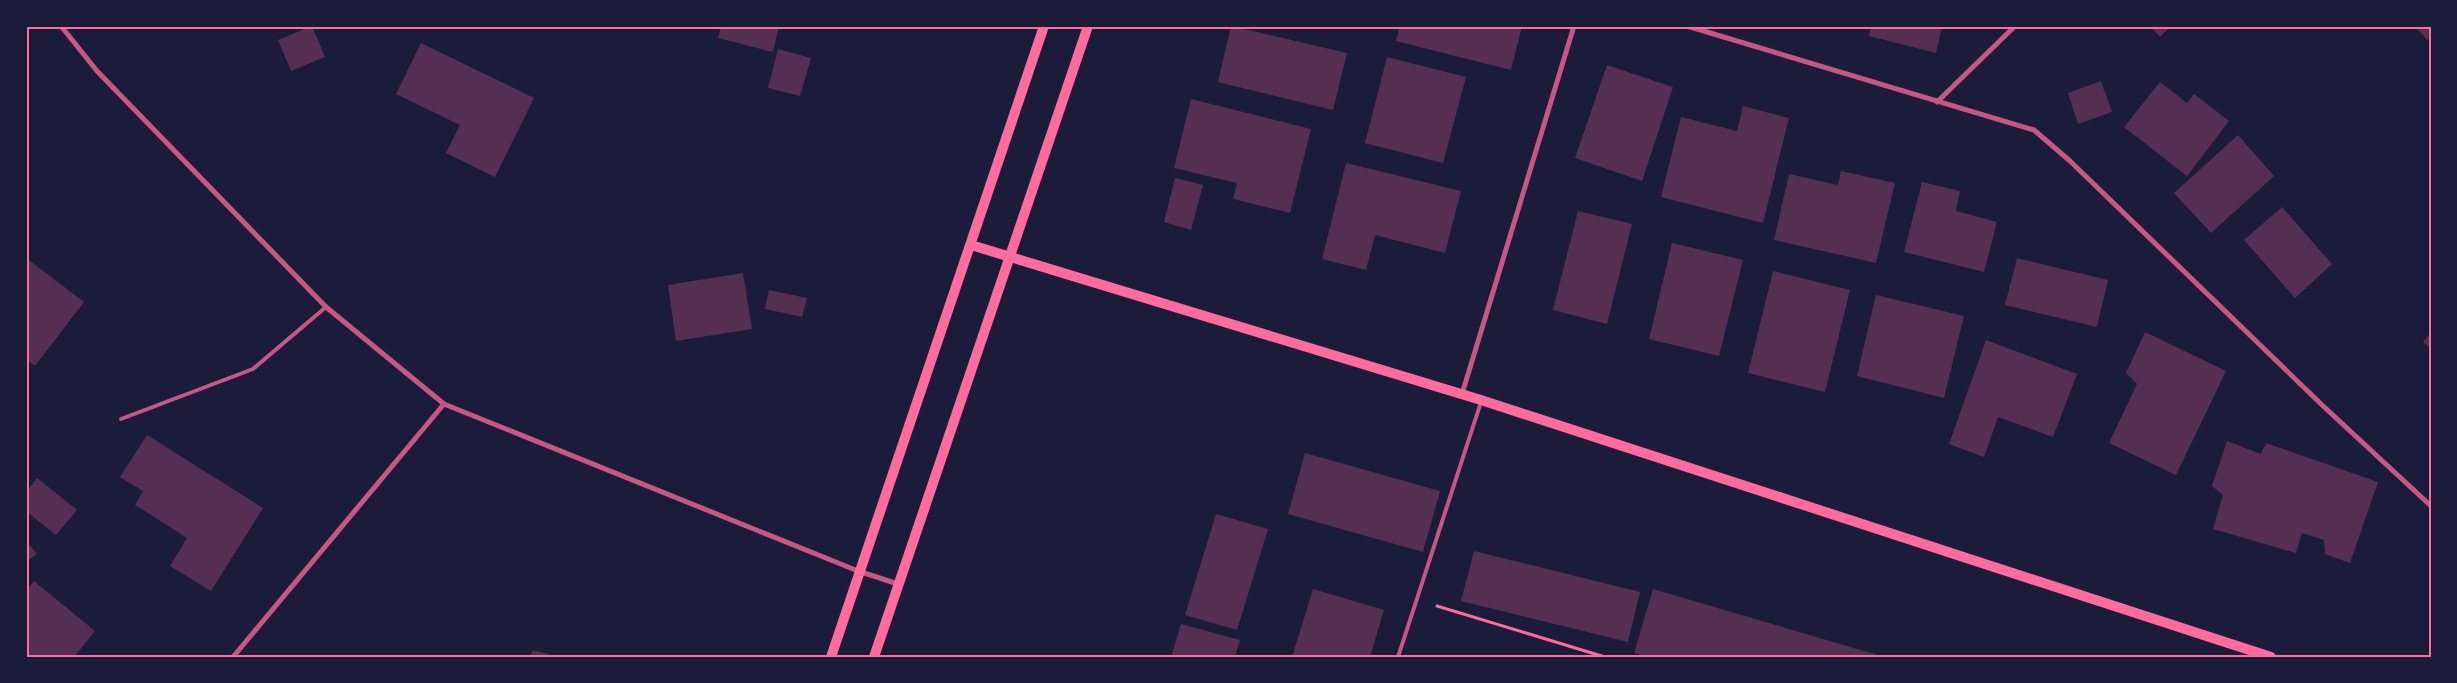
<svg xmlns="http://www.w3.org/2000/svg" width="2457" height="683" font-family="'Archivo Narrow',sans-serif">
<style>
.building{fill:#542f53}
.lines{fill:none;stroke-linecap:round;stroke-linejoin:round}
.path{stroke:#ff6b9d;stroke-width:3}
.service{stroke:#c65784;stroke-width:4}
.minor{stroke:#c65784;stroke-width:5}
.secondary{stroke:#ff6b9d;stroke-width:10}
.neatline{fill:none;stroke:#ff6b9d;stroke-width:2}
</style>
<rect width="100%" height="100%" fill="#1b1b3a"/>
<!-- building -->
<g class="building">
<polygon points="312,26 325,57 291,71 278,40"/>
<polygon points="721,26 779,26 773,52 718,38"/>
<polygon points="1231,26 1347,53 1333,110 1218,82"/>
<polygon points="1400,26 1522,26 1511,70 1396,41"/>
<polygon points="1871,26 1942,26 1936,53 1869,36"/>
<polygon points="2150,26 2171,26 2160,37"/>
<polygon points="2415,26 2431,26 2431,36 2427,40"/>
<polygon points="421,43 534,98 495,177 446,153 460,125 396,94"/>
<polygon points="778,49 811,58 800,96 768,88"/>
<polygon points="1387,57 1466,77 1443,163 1365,143"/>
<polygon points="1607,65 1673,87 1642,181 1575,158"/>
<polygon points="2101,81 2112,112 2078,124 2068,93"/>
<polygon points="2160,82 2187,103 2194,94 2229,121 2187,176 2124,127"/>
<polygon points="1191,99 1311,129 1290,213 1233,199 1237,183 1174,168"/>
<polygon points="1743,106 1789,118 1763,223 1661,197 1681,117 1737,131"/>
<polygon points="2238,135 2274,176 2211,233 2174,193"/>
<polygon points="1346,163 1461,191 1445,253 1375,235 1366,270 1322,259"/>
<polygon points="1841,171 1895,183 1876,263 1774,240 1789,174 1838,185"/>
<polygon points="1175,178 1203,185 1191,230 1164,222"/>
<polygon points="1922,182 1960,191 1956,211 1997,222 1984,272 1904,252"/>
<polygon points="2282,207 2332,264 2295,298 2244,240"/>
<polygon points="1578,211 1632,224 1607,324 1553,310"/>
<polygon points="1672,243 1743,260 1719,356 1649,339"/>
<polygon points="26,258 84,302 35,366 26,359"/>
<polygon points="2017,258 2108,280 2097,327 2005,305"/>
<polygon points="1773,271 1850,290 1825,392 1748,373"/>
<polygon points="743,273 752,329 676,341 668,285"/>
<polygon points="769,290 807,298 802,317 765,309"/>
<polygon points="1876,295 1964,316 1944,398 1857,376"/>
<polygon points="2145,332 2226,371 2176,475 2109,443 2137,384 2126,373"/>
<polygon points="2431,333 2431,349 2423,342"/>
<polygon points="1986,340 2077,374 2053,437 1998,417 1984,457 1949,444"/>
<polygon points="147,435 263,508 211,591 170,566 187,538 135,505 143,491 120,477"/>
<polygon points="2227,441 2261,454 2266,443 2378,482 2350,563 2325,554 2324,540 2302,533 2296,553 2213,529 2223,495 2212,486"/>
<polygon points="1305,453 1440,491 1423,552 1288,514"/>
<polygon points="37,478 77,510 56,535 26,511 26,493"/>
<polygon points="1216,514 1268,529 1237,630 1185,615"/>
<polygon points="26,541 37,554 26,562"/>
<polygon points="1474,551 1640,592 1628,642 1461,601"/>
<polygon points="34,581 95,631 74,657 26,657 26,591"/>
<polygon points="1313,589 1384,610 1370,657 1292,657"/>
<polygon points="1653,589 1881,656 1881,657 1648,657 1634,653"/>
<polygon points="1181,624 1240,640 1235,657 1171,657"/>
<polygon points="533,650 555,656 555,657 530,657"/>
</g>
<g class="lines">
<!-- path -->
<polyline class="path" points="1437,606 1605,657"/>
<!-- service -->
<g class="service">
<polyline points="121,419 253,369 326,307"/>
<polyline points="1398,657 1481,402"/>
</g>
<!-- minor -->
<g class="minor">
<polyline points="61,26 97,71 326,307 444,404 858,571 898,584"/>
<polyline points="1687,26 2034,130 2070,161 2321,404 2431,506"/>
<polyline points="1937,102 2015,26"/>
<polyline points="1462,394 1574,26"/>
<polyline points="233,657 444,404"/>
</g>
<!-- secondary -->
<g class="secondary">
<polyline points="971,245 1481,400 2271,657"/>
<polyline points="831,657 1044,26"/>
<polyline points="874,657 1088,26"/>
</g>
</g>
<!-- border -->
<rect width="2457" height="683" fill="none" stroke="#1b1b3a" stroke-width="55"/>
<rect x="28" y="28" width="2402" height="628" class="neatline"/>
</svg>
